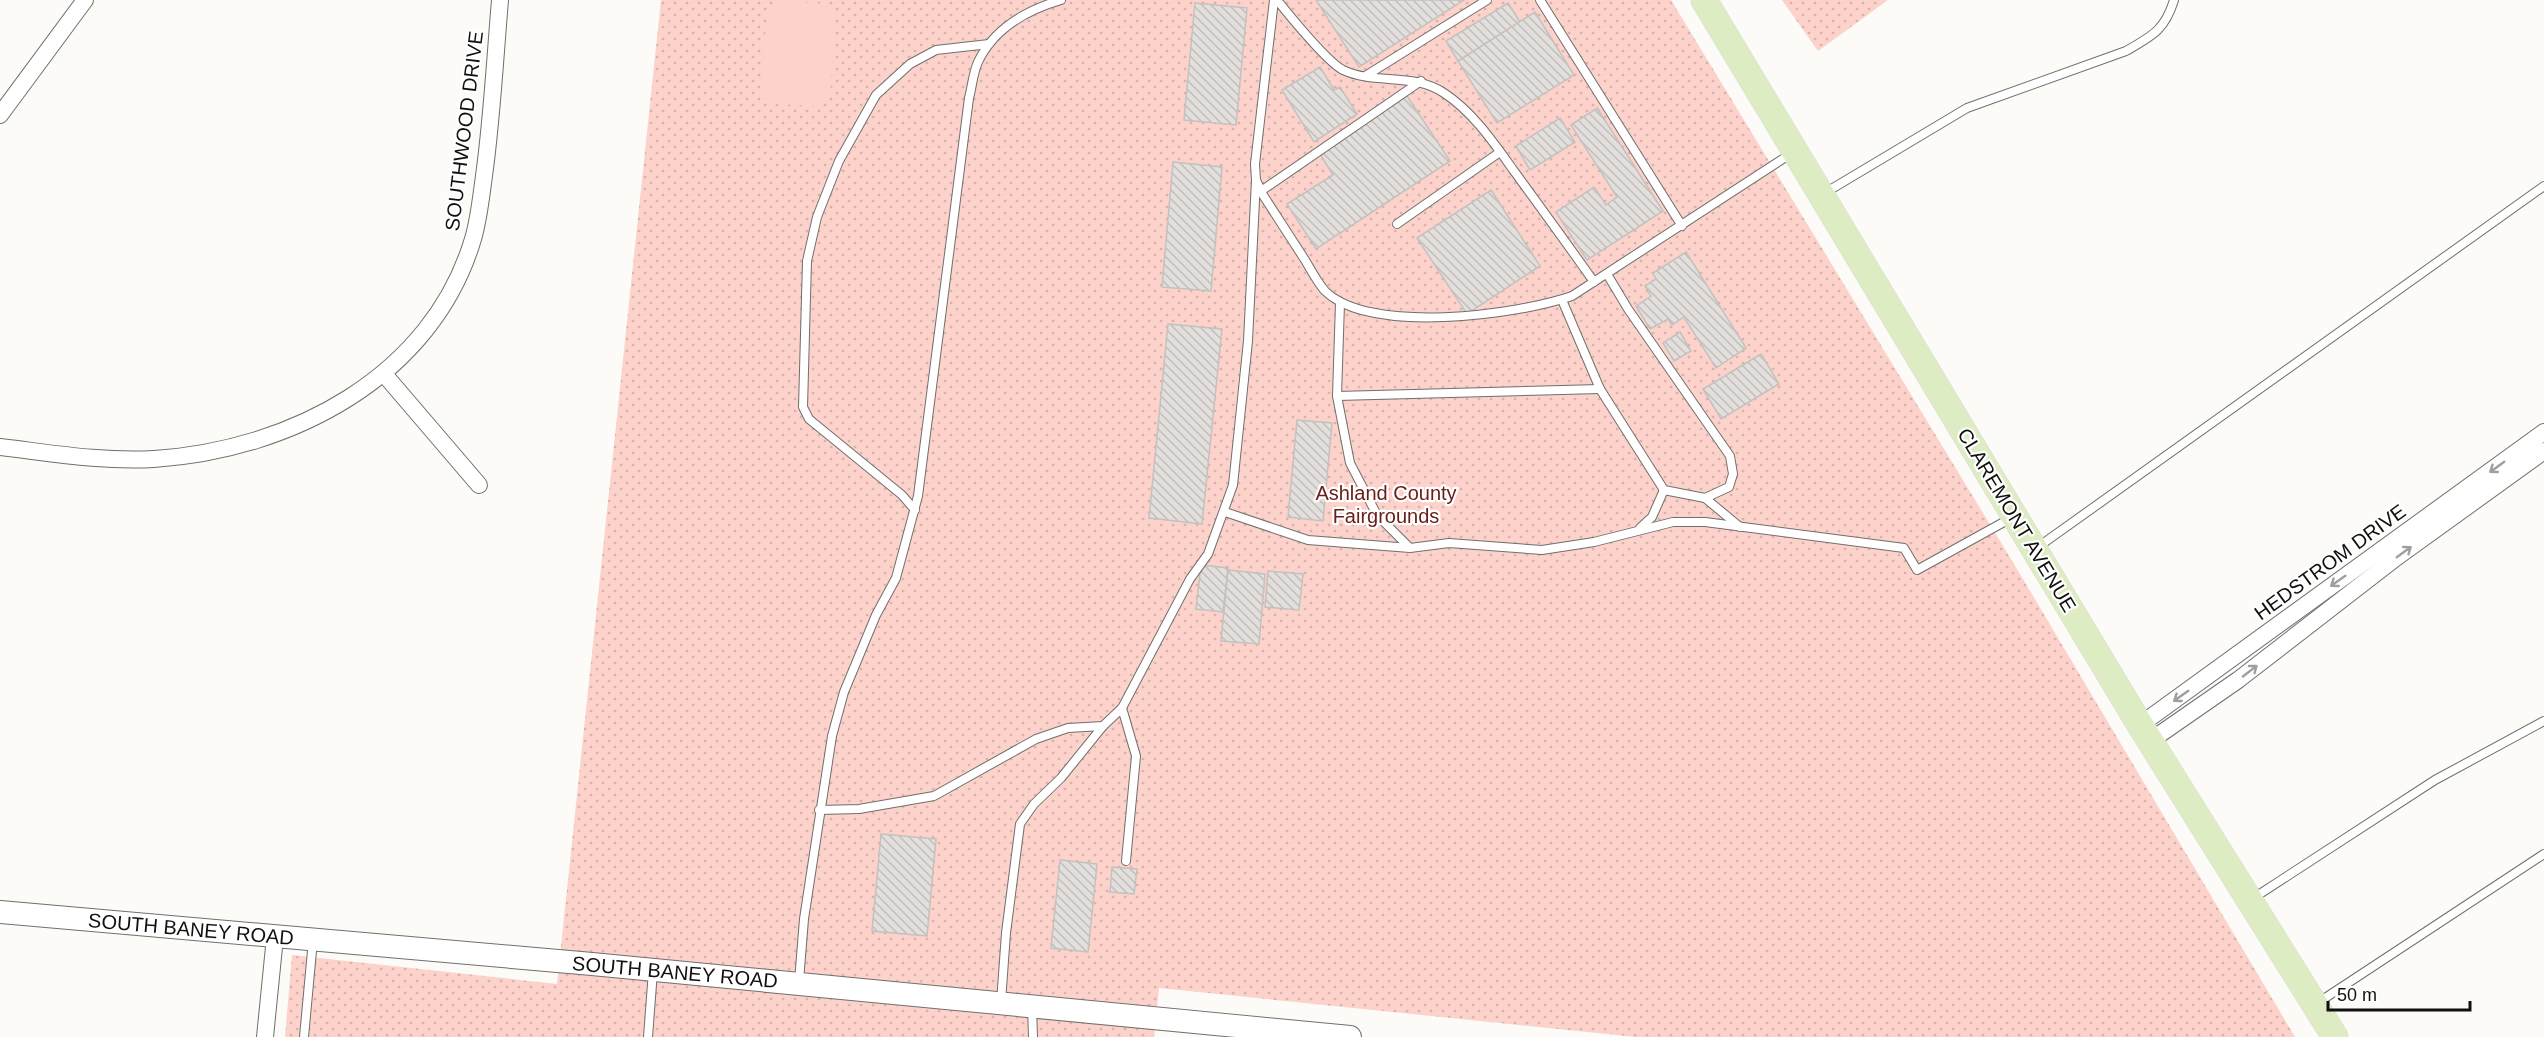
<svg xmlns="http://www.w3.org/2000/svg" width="2544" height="1037" font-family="Helvetica,sans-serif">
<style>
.green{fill:url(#green-dots)}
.pitch{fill:#fcd2cb}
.building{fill:url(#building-back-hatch);stroke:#c4c1be;stroke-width:1.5}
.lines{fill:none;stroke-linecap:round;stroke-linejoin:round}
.lane-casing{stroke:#706f6c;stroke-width:10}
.street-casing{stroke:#706f6c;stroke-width:18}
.secondary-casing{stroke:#706f6c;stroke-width:24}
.primary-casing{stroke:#d9d9d9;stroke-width:27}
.lane{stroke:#fff;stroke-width:8}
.street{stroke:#fff;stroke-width:16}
.secondary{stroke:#fff;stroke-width:22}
.primary{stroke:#deecc3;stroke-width:26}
.oneway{stroke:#a09f9f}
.labels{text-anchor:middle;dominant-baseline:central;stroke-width:4.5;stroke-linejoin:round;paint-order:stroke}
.street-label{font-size:20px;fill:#11100f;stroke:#fff}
.park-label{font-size:20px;fill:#6a201a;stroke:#fff}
</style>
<defs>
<pattern id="green-dots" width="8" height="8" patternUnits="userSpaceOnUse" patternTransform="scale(1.5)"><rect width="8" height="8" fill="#fcd2cb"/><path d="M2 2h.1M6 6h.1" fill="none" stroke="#d7b3ad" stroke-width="1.8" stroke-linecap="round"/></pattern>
<pattern id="building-back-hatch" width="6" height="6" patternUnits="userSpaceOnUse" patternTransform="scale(1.5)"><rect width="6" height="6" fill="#e2dfdc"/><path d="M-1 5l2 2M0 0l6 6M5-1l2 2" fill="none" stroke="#c1bebc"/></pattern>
</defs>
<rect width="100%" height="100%" fill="#fcfbf8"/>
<!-- green -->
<g class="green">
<polygon points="661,0 1671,0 2014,564 2295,1037 1636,1037 1159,988 1154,1037 285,1037 292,955 557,984"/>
<polygon points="1782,0 1888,0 1818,51"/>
</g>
<!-- pitch -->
<polygon class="pitch" points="781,0 824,4 836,12 830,97 822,106 774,104 767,102 760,89 767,13 774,2"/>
<!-- building -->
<g class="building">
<polygon points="1316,0 1464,0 1359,67"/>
<polygon points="1195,3 1247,8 1236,125 1184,120"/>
<polygon points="1508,3 1520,22 1458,61 1446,41"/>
<polygon points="1535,12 1574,75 1497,123 1458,61"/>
<polygon points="1320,67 1334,90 1340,87 1357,114 1314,142 1282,90"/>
<polygon points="1407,96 1450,161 1316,249 1287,204 1333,175 1320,154"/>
<polygon points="1597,108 1663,211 1587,260 1556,212 1594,187 1606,205 1617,197 1571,125"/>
<polygon points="1560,118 1575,142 1530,170 1516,146"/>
<polygon points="1173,162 1222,167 1211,291 1162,287"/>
<polygon points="1491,190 1540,266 1467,314 1417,238"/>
<polygon points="1686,252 1746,348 1716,368 1684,317 1672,325 1668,319 1650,329 1636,306 1651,296 1645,286 1656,279 1653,273"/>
<polygon points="1168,324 1222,329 1202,524 1149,518"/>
<polygon points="1680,332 1691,351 1674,361 1663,343"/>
<polygon points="1761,354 1779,384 1721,419 1703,389"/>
<polygon points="1297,420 1332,423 1323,521 1288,517"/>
<polygon points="1201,565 1228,568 1223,612 1196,609"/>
<polygon points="1228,570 1265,574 1259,644 1221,641"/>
<polygon points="1268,571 1303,574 1299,610 1265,607"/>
<polygon points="881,834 936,839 927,936 872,931"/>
<polygon points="1060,860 1097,864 1088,952 1051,948"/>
<polygon points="1112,867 1137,869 1134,894 1110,892"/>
</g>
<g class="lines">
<defs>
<g id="lane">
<path d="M1274 0 1255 164 1256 180 1263 195C1277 217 1291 238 1305 260 1311 270 1317 282 1325 291 1370 335 1517 315 1572 296L1792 153"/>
<path d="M1277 0C1290 16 1326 61 1343 70 1375 85 1413 72 1444 93 1473 112 1494 143 1514 171 1541 208 1568 245 1594 282"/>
<polyline points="1540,0 1682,226"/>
<polyline points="1367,75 1487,0"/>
<polyline points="1261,191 1421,81"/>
<path d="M1823 194 1967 108 2126 51C2152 36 2165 30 2174 0"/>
<polyline points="1397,224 1500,152"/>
<polyline points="1562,300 1600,389 1664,490 1705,498 1729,487 1733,474 1730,456 1628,309 1607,274"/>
<polyline points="1340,303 1337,396 1350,463 1377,515 1410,548"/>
<polyline points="1337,396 1600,389"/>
<polyline points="1705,498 1740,527"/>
<polyline points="915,510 902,495 809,419 803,407 807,261 817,217 839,161 876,95 910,64 936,50 989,44"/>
<polyline points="1225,512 1308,540 1410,548 1449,543 1542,550 1594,542 1673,522 1705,522 1904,548 1917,570 2013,517"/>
<polyline points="1640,528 1652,517 1664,490"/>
<polyline points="2038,547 2544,186"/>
<polyline points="1122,708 1136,756 1126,861"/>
<polyline points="819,810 859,809 934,796 1036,739 1068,728 1103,726 1122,708 1190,579 1208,554 1233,485 1248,341 1256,180"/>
<polyline points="2252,899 2435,780 2544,721"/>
<path d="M799 981 804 919 832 736 844 692 876 615 896 578 918 496 969 98C972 87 973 73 978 62 994 28 1027 10 1061 0"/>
<polyline points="1001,1002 1006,933 1020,824 1034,804 1061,778 1103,726"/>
<polyline points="2316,1004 2544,854"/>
<polyline points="1032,1007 1033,1037"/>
<polyline points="304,1037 313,940"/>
<polyline points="648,1037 653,971"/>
</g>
<g id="street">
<polyline points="0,115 85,0"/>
<polyline points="384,374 479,485"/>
<path d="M0 447C51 453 102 462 154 459 291 450 432 377 473 239 479 219 481 197 484 176 492 118 495 59 500 0"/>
<polyline points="2140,725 2544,432"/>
<polyline points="2150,741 2238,680 2397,557 2544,451"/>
<polyline points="265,1037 275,937"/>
</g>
<polyline id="secondary" points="0,912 592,964 1350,1037"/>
<polyline id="primary" points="1704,0 2140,725 2335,1037"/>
</defs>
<!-- lane casing -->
<use href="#lane" class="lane-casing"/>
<!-- street casing -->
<use href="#street" class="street-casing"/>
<!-- secondary casing -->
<use href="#secondary" class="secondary-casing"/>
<!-- primary casing -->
<use href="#primary" class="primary-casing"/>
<!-- lane -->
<use href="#lane" class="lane"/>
<!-- street -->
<use href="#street" class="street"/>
<!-- secondary -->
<use href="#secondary" class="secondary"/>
<!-- primary -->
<use href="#primary" class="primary"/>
</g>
<!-- one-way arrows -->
<defs><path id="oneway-shaft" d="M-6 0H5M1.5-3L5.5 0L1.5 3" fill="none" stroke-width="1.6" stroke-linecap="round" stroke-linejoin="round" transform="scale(1.5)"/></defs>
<g class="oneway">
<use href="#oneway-shaft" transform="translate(2497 467) rotate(144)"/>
<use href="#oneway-shaft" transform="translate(2404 552) rotate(-36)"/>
<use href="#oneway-shaft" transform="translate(2338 581) rotate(145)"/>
<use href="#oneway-shaft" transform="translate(2250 671) rotate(-38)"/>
<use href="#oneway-shaft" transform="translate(2181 696) rotate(145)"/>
</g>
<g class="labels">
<!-- street labels -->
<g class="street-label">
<text transform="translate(464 131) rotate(-83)">SOUTHWOOD DRIVE</text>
<text transform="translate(2017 520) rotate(59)">CLAREMONT AVENUE</text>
<text transform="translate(2330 562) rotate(-36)">HEDSTROM DRIVE</text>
<text transform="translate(191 929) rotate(5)">SOUTH BANEY ROAD</text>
<text transform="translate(675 972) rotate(5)">SOUTH BANEY ROAD</text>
</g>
<!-- park labels -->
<g class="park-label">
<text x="1386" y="493">Ashland County<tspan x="1386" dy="23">Fairgrounds</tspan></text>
</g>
</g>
<!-- scale -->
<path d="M2328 1001v9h142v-9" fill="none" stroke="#11100f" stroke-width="3"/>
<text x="2337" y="1001" font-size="18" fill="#11100f" stroke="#ffffff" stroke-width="4.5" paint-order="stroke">50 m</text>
</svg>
